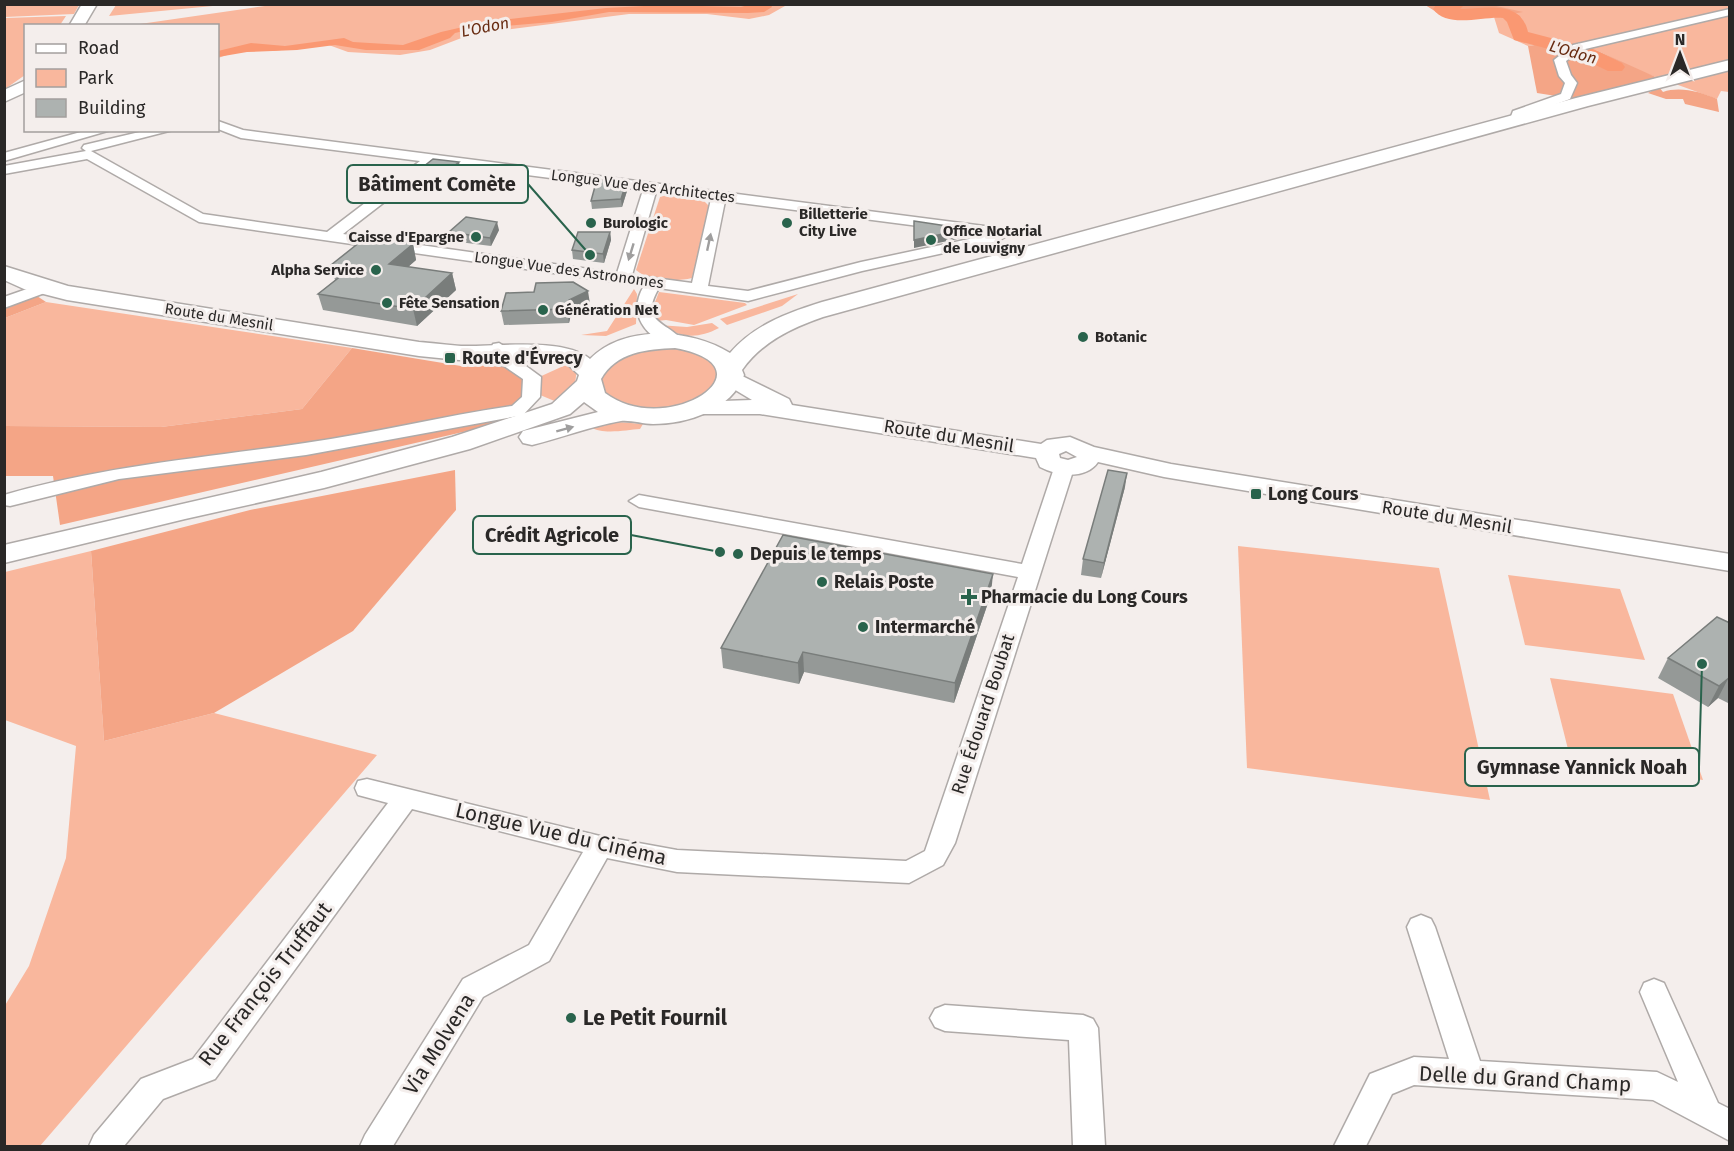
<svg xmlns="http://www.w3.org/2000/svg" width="1734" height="1151" font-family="'Fira Sans',sans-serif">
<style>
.green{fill:#f9b79d}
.forest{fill:#f4a586}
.water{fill:#fa9872}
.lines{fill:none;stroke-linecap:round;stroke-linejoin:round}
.river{fill:#fa9872;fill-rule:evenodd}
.minor-casing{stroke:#afaaa8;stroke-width:3}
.tertiary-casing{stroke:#afaaa8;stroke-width:3}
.secondary-casing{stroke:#afaaa8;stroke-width:3}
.minor{fill:#fff;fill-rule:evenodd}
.tertiary{fill:#fff;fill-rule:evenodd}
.secondary{fill:#fff;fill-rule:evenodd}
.wall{fill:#959997}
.shaded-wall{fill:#797d7b}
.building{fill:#adb2b0;stroke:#797d7b;stroke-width:1.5}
.oneway{fill:#9f9e9e}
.poi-dot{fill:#29634c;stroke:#f4eeec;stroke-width:2}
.labels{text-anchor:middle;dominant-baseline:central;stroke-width:6;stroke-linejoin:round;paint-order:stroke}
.far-street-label{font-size:15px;fill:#2a2827;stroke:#f4eeec}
.far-poi-label{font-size:15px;font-weight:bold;fill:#2a2827;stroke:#f4eeec;text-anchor:start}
.far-water-label{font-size:16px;font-style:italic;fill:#682b11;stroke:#f4eeec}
.poi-label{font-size:18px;font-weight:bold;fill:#2a2827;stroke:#f4eeec;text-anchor:start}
.street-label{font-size:18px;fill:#2a2827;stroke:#f4eeec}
.near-street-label{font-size:21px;fill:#2a2827;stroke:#f4eeec}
.near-poi-label{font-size:21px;font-weight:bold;fill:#2a2827;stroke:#f4eeec;text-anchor:start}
.leader{fill:none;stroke:#29634c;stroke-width:2}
.callout-dot{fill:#29634c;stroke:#f4eeec;stroke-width:2}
.callout{fill:#f4eeec;stroke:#29634c;stroke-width:2}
.callout-label{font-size:20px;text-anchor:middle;font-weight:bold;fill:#2a2827}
</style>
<rect width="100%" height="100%" fill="#f4eeec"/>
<!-- green -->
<g class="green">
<polygon points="279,4 784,4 785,6 769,15 749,19 707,14 629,14 472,34 430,50 400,55 348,52 326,44 274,51 248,48 218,58 218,26 126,26"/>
<polygon points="1432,4 1729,5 1729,92 1721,91 1717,99 1642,72 1598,51 1561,41 1528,46 1499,33 1494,17 1439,14 1427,6"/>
<polygon points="4,5 79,5 74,14 5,17"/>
<polygon points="116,5 116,4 223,5 109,16"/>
<polygon points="66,16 60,25 26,26 25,75 5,89 5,18"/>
<path d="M667 195 703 200 709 206 692 278C676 282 648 281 636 270L660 197Z"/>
<polygon points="634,289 637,294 636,324 606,336 581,335 607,331"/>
<polygon points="659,292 745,303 747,305 694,325 666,320 657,321 653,307"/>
<polygon points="798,294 782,306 727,325 720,319"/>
<polygon points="46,302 352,348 302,409 161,427 5,426 5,318"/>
<path d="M712 323 719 328C696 340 680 337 658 325L687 327Z"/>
<path d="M652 348H677L708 357 720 375 709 394 679 408 642 410 606 397 600 378C614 359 630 354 652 348Z"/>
<polygon points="570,363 577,368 575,384 557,402 540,395 537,378"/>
<path d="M618 422 643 424 640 429C626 430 602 435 591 427Z"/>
<polygon points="1238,546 1439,568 1490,800 1247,768"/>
<polygon points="91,551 104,741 214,713 377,755 40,1146 5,1146 4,1007 29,966 66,858 76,746 5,720 5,572"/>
<polygon points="1508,575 1620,589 1645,660 1525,645"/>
<polygon points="1550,678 1673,694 1703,780 1571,761"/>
</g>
<!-- forest -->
<g class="forest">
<path d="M1432 4 1492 5 1523 12C1494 17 1453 23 1427 6Z"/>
<polygon points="1561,41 1598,51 1658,78 1575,99 1537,93 1528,46"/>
<path d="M1659 87 1663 92C1680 86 1701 92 1717 99L1719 112 1685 104 1683 99H1666L1648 93Z"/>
<polygon points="37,296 46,302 5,318 5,308"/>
<polygon points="352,348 461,366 500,364 518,372 529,383 527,414 476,429 60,525 53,476 5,476 5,426 161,427 302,409"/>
<polygon points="455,470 456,510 353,631 214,713 104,741 91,551 250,510"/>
</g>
<!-- water -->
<g class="water">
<path d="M1466 4 1449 8C1466 20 1497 3 1520 16L1526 32 1532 37 1561 41C1544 43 1523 46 1511 32L1510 17 1507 15 1443 14 1435 8 1437 5Z"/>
<polygon points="748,5 771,5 772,7 764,12 748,13 609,12 552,22 472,29 455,33 450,38 419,50 366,50 335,45 297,50 247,52 218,57 218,51 251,43 285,46 344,38 353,42 403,45 441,32 485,22 606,8 663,5 741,7"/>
</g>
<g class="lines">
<!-- river -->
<path class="river" d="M1465 4 1460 9C1487 8 1521 0 1528 32L1593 49 1622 63 1625 67 1622 71H1608L1579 57 1514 40 1507 22 1503 18C1483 16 1447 29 1433 9L1437 4Z"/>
<defs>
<g id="minor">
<polygon points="1730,9 1730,15 1581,50 1566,61 1571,75 1577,83 1570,99 1523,116 1520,122 1516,123 1510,119 1513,111 1561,94 1565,83 1559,76 1554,60 1573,45"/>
<path d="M218 121 243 130 992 227 1003 230 1005 237 998 241 862 271 748 301 659 288C638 323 668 322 683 341L675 346C645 339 627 313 644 286L199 222 87 159 4 174V166L86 151 82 148 84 145 148 130H173L91 151 203 214 327 232 420 161 241 138 218 129ZM435 163 643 190 617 273 343 234ZM656 192 711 199 692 283 632 275ZM725 201 988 235 861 262 748 291 708 286Z"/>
<polygon points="88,130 111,130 4,161 4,153"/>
<polygon points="44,283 52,288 50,291 4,308 4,297"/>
<path d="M499 343 507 348 505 353 508 357 515 358 541 377 540 397 523 415 306 455 119 479 10 506 4 505V495C103 466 204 458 305 443 375 433 443 416 512 406L522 397 523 379 504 366 496 365 489 353 493 344Z"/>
<polygon points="1064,462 1074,468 955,843 943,865 909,883 677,872 607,858 549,961 483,997 393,1146 360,1146 365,1135 463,979 529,945 583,852 412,809 215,1079 163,1099 124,1146 89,1146 94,1135 141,1079 193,1059 388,803 358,795 355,788 358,781 367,779 600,836 677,850 906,861 925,851 1018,577 639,507 629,501 639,495 1022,564 1054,468"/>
<polygon points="1421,915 1431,919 1435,927 1480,1061 1657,1072 1678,1082 1640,992 1644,983 1654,979 1664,983 1718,1103 1730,1109 1730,1141 1653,1100 1414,1085 1392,1094 1366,1146 1334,1146 1370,1074 1414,1057 1449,1059 1407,927 1411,919"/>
<polygon points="945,1005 1083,1015 1093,1019 1098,1028 1105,1146 1073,1146 1069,1040 945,1031 935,1027 930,1018 935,1009"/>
</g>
<path id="tertiary" d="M730 370 789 399 792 405 1041 444 1047 440 1070 437 1094 447 1171 464 1730 554V571L1164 477 1098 462C1086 480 1057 476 1040 467L1036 458 760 414H685L681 409 685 404 693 402 752 400 722 382 719 377 722 372ZM1066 451 1077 457 1068 460 1060 458 1059 454Z"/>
<g id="secondary">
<polygon points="82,4 97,4 84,26 69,26"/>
<path d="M1730 60V70L1588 106 823 317C791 328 762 342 742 370L744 375C732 410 687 424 653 424 643 424 631 420 621 421 591 426 561 438 532 445L523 443 519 437 523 431 598 412 584 402 570 414 470 449 324 488 185 519 4 563V545L321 472 452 437 552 404 577 381 579 375 566 363 556 361 459 360 419 356 67 300 24 289 4 280V266L68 286 419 342C433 343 447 345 461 346 495 347 564 337 590 359 625 324 691 329 730 353 754 325 787 313 822 302L1576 98ZM675 348C778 367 667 440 605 393L601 379C616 352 647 349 675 348Z"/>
<polygon points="26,80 26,92 4,102 4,90"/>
</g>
</defs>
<!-- minor casing -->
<use href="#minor" class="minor-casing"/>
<!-- tertiary casing -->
<use href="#tertiary" class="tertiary-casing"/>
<!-- secondary casing -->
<use href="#secondary" class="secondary-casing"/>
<!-- minor -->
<use href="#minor" class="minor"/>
<!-- tertiary -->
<use href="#tertiary" class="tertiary"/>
<!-- secondary -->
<use href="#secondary" class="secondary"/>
</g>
<!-- wall -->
<g class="wall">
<polygon points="459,162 460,170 441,186 415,183 413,175"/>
<polygon points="626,183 627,191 622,207 592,209 591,201"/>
<polygon points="499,230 491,246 451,241 449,232"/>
<polygon points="610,232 611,240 604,263 573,259 572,250"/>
<polygon points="413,244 416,260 408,267 452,273 456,290 417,326 323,310 318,294 335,280 331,265"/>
<polygon points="590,304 571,314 569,323 504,325 501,311"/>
<polygon points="1125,487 1101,578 1081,575 1083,559"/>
<polygon points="991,594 954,703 804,672 799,684 723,668 721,648"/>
<polygon points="1730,623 1730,704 1718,698 1708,707 1658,678 1668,658"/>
</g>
<!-- shaded-wall -->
<g class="shaded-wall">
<polygon points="459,162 460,170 441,186 439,178"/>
<polygon points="626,183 627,191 622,207 621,199"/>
<polygon points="497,222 499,230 491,246 490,238"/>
<polygon points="967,229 967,237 914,248 914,240"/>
<polygon points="610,232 611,240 604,263 603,254"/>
<polygon points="413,244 416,260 393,280 389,264"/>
<polygon points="452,273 456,290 417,326 413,309"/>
<polygon points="588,291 590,304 571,314 569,323 567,309 569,300"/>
<polygon points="1127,473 1125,487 1101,578 1104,563"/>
<polygon points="993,574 991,594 954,703 955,683"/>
<polygon points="803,652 804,672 799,684 798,663"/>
<polygon points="1729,677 1718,698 1708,707 1719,686"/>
</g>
<!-- building -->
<g class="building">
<polygon points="433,159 459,162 439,178 413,175"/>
<polygon points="597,179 626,183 621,199 591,201"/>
<polygon points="466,217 497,222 490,238 449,232"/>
<polygon points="914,221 967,229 914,240"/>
<polygon points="578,232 610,232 603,254 572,250"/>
<polygon points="365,238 413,244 389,264 452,273 413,309 318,294 351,268 331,265"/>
<polygon points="573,282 588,291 569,300 567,309 501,311 506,293 534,292 536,283"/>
<polygon points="1108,470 1127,473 1104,563 1083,559"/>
<polygon points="783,535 993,574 955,683 803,652 798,663 721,648"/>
<polygon points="1717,617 1730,623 1730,677 1719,686 1668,658"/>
</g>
<!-- one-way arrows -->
<defs><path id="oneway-solid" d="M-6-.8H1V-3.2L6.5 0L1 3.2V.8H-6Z" transform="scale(1.5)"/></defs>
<g class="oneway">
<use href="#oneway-solid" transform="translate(709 242) rotate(-78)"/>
<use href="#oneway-solid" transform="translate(631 252) rotate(107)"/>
<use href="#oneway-solid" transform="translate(565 429) rotate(-15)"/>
</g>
<!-- markers -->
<g class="poi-dot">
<circle cx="591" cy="223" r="6"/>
<circle cx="787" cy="223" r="6"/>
<circle cx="476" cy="237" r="6"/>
<circle cx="931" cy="240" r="6"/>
<circle cx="376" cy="270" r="6"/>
<circle cx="387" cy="303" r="6"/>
<circle cx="543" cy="310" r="6"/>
<circle cx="1083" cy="337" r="6"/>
<rect x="444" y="352" width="12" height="12" rx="3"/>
<rect x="1250" y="488" width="12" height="12" rx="3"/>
<circle cx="738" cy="554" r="6"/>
<circle cx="822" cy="582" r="6"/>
<path d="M966 588h6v6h6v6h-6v6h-6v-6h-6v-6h6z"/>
<circle cx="863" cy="627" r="6"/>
<circle cx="571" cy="1018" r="6"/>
</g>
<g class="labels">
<!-- far-street labels -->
<g class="far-street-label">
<text transform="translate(643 186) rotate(7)">Longue Vue des Architectes</text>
<text transform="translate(569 270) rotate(8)">Longue Vue des Astronomes</text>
<text transform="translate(219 317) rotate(9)">Route du Mesnil</text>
</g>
<!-- far-poi labels -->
<g class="far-poi-label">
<text x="799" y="214">Billetterie<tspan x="799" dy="17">City Live</tspan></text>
<text x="603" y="223">Burologic</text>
<text x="943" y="231">Office Notarial<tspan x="943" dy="17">de Louvigny</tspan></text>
<text x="464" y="237" text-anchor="end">Caisse d'Epargne</text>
<text x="364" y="270" text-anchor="end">Alpha Service</text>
<text x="399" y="303">Fête Sensation</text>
<text x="555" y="310">Génération Net</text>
<text x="1095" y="337">Botanic</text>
</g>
<!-- far-water labels -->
<g class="far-water-label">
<text transform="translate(485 27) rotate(-11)">L'Odon</text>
<text transform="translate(1573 52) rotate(16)">L'Odon</text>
</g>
<!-- poi labels -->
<g class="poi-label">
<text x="462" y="358">Route d'Évrecy</text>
<text x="1268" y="494">Long Cours</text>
<text x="750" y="554">Depuis le temps</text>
<text x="834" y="582">Relais Poste</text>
<text x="981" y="597">Pharmacie du Long Cours</text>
<text x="875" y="627">Intermarché</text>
</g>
<!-- street labels -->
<g class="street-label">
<text transform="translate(949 436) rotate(9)">Route du Mesnil</text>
<text transform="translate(1447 517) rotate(9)">Route du Mesnil</text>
<text transform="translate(983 714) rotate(-72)">Rue Édouard Boubat</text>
</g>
<!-- near-street labels -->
<g class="near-street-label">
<text transform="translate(561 834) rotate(13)">Longue Vue du Cinéma</text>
<text transform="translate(265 984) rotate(-52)">Rue François Truffaut</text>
<text transform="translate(439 1044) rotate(-58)">Via Molvena</text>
<text transform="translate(1525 1079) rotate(3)">Delle du Grand Champ</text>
</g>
<!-- near-poi labels -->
<g class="near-poi-label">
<text x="583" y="1018">Le Petit Fournil</text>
</g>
</g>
<!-- callouts -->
<path class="leader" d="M590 255L528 184M720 552L631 535M1702 664L1699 767"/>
<g class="callout-dot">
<circle cx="590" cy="255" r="6"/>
<circle cx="720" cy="552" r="6"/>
<circle cx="1702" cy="664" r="6"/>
</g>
<g class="callout">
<rect x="347" y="165" width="181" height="38" rx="6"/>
<rect x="473" y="516" width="158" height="38" rx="6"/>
<rect x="1465" y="748" width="234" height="38" rx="6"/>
</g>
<g class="callout-label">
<text x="437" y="191">Bâtiment Comète</text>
<text x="552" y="542">Crédit Agricole</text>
<text x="1582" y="774">Gymnase Yannick Noah</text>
</g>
<!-- border -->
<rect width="1734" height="1151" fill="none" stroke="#2a2827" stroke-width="12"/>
<!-- legend -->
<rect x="24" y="24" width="195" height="108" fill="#f4eeec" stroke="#a39f9d" stroke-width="1.5"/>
<rect x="36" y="44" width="30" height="9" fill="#ffffff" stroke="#a39f9d" stroke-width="1.5"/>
<text x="78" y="54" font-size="18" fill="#2a2827">Road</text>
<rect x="36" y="69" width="30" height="18" fill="#f9b79d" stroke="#a39f9d" stroke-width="1.5"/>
<text x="78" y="84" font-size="18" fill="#2a2827">Park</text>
<rect x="36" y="99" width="30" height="18" fill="#adb2b0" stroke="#a39f9d" stroke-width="1.5"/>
<text x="78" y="114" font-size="18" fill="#2a2827">Building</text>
<!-- north arrow -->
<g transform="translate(1680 54)" stroke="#f4eeec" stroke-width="4.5" paint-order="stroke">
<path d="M0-4.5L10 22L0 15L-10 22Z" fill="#2a2827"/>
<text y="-9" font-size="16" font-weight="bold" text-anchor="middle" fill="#2a2827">N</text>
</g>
</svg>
